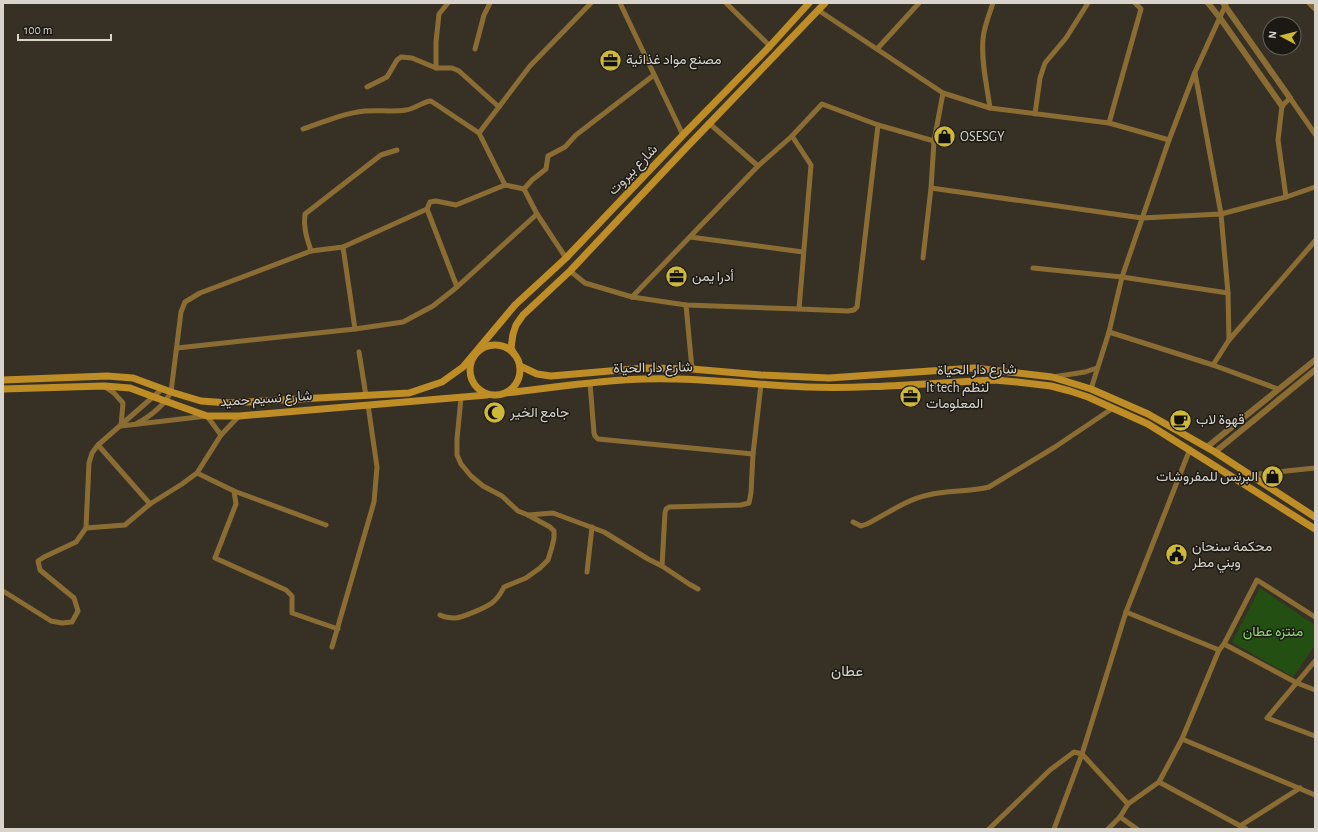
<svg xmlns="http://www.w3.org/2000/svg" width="1318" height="832" font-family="'Alegreya Sans',Vazirmatn,sans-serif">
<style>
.green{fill:#244f13}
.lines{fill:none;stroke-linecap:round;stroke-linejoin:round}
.minor{stroke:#8b6d34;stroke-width:5}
.tertiary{stroke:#8b6d34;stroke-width:6}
.secondary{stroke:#be8d26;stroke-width:7}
.labels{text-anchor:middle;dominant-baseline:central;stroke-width:3;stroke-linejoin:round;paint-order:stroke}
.poi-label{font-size:14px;fill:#d8d4cc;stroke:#1c1914;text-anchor:start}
.street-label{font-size:14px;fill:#d8d4cc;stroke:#1c1914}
.park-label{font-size:14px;fill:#8dda73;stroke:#1c1914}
.neighbourhood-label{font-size:15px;fill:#d8d4cc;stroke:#1c1914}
</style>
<rect width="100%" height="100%" fill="#373125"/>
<!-- green -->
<polygon class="green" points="1260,588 1315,625 1315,645 1293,677 1232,642"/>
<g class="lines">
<!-- minor -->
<g class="minor">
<polyline points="448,3 439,14 436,42 436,68 452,68 459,71 499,107"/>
<polyline points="620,3 683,135"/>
<polyline points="726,3 770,46"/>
<polyline points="1309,3 1315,9"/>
<polyline points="818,10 943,93 990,108 1109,123 1169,140"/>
<polyline points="475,49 484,15 490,3"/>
<polyline points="877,49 919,3"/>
<polyline points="1195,73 1221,214 1286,197 1278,140 1282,106 1290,98 1315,134"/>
<polyline points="367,87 387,77 397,60 401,57 412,58 436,68"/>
<path d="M990 108C987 86 981 62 983 39 984 27 989 15 993 3"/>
<polyline points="1035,114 1040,78 1045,63 1066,38 1088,3"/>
<polyline points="1109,123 1141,9 1135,3"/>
<polyline points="710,124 758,166"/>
<path d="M303 129C323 122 344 113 365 111 379 110 393 112 406 110 415 109 424 101 431 101L479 133 505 185"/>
<polyline points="479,133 530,66 591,3"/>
<polyline points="931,188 1142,218 1221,214 1228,293 1229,340"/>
<polyline points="524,189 537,214 566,258"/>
<polyline points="1286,197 1315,187"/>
<polyline points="427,209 457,287"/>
<polyline points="690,237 803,252"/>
<polyline points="343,247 355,329"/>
<path d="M311 251C307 238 303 228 305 214L381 155 397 150"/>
<polyline points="923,258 931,188 934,141 943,93"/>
<polyline points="1033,268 1122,277 1228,293"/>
<polyline points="570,271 585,283 632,297 686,305 799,309 811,165 792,136"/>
<polyline points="632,297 758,166 792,136 822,104 878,125 934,141"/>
<polyline points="686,305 692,369"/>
<polyline points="799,309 848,311 854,310 857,307 878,125"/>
<polyline points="1109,332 1213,365 1278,389"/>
<polyline points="177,348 355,329 403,322 433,306 457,287 537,214"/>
<polyline points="359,352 366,396"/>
<polyline points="1213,365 1229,340 1315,241"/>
<polyline points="1053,377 1085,372 1097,368"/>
<polyline points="590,383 594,433 595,436 598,439 753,454"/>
<polyline points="105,387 114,393 123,403 121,426 207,416 221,435"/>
<polyline points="1091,389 1109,332 1122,277 1169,140 1195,72 1226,4"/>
<polyline points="461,398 457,439 457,455 461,464 471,476 483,486 502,496 518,511 528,515 553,513 604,532 648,559 662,566 689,584 698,589"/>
<path d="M136 424C151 416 163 407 171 392L181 312 185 302 200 293 311 251 343 247 427 209 430 202 436 201 456 205 505 185 524 189 532 180 546 169 548 156 565 147 576 135 654 75"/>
<polyline points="98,445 150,504"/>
<polyline points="197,473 234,491 326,525"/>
<polyline points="1250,475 1315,468"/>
<polyline points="234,491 236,504 215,558 286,590 292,596 292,613 338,629"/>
<path d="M853 522 861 526 867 524C887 514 905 500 928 495 948 490 969 492 989 487L1055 447 1113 408"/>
<polyline points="86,528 125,525 150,504 182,484 197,473 221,435 239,416"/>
<polyline points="662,566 665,513 666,509 669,507 741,505 749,503 751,493 753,454 761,384"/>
<polyline points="587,572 592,527"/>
<polyline points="3,591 51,621 62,623 72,622 78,611 74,598 40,570 38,561 44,557 76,542 86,528 89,463 92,453 98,445 162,389"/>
<polyline points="1126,612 1219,650"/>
<path d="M440 615C444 617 450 618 455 618 461 618 488 607 493 602 498 598 501 593 504 587L526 578 540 568 548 560 552 547 554 538V531L550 527 528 515"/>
<polyline points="1224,644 1297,683 1315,690"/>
<polyline points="332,647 374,502 377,467 368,405"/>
<polyline points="1315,661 1267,718 1315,736"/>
<polyline points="1182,739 1315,795"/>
<polyline points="1159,782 1246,829"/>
<polyline points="1120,817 1137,829"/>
<polyline points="1240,826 1300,788"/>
<polyline points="989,829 1050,770 1074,752 1082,754 1128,804"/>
<polyline points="1054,829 1082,754 1126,612 1190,449"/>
<polyline points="1108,829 1120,817 1128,804 1159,782 1182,739 1219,650 1224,644 1257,580 1315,617"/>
</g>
<!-- tertiary -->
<g class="tertiary">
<polyline points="1208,3 1220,18 1282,106"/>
<polyline points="1223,3 1290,98"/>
<polyline points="1207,447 1315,360"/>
<polyline points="1215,452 1315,370"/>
</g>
<!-- secondary -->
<g class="secondary">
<circle cx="495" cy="370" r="25"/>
<polyline points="514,354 511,348 513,334 516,325 523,315 570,271 683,151 825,3"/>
<polyline points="520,366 537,374 551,376 645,368 692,369 761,375 829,378 974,368 1052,377 1091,389 1148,414 1215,452 1315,517"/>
<polyline points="3,380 107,376 133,378 171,392 201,401 229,403 409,393 442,382 463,367 515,305 566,258 683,135 770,46 809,3"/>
<polyline points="3,389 104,386 130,388 154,397 207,416 239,416 487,395"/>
<path d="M506 393C552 388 599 380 645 379 699 377 752 385 806 387 868 389 931 383 994 380L1017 382 1051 386 1070 391 1088 397 1148 424 1315 529"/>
</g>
</g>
<!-- icons -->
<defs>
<symbol id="office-disc" viewBox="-11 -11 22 22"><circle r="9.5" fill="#ceb837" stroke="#1c1914"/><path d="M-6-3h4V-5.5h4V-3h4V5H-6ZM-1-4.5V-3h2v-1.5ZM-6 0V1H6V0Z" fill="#111"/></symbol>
<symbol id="shop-disc" viewBox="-11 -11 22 22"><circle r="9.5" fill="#ceb837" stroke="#1c1914"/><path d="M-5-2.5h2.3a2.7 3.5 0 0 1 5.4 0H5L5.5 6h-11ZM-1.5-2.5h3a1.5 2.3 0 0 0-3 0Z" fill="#111"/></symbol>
<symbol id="mosque-disc" viewBox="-11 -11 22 22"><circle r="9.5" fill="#ceb837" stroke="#1c1914"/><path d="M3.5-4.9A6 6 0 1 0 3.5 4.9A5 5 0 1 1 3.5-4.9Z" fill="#111"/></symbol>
<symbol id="cafe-disc" viewBox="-11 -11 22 22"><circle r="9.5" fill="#ceb837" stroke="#1c1914"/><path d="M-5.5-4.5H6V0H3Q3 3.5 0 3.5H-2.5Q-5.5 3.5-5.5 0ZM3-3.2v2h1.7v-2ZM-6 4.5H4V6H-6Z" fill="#111"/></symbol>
<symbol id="civic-disc" viewBox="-11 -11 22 22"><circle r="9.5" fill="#ceb837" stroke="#1c1914"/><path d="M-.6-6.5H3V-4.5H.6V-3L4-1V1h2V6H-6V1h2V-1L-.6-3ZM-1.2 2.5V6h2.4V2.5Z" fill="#111"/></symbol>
</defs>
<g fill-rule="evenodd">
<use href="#office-disc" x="598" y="48" width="25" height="25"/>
<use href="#shop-disc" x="932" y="124" width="25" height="25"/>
<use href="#office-disc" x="664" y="264" width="25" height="25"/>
<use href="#office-disc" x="898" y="384" width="25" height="25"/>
<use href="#mosque-disc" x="482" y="400" width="25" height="25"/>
<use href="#cafe-disc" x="1168" y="408" width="25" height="25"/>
<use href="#shop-disc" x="1260" y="464" width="25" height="25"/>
<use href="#civic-disc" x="1164" y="542" width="25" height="25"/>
</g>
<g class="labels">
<!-- poi labels -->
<g class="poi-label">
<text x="626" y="60">مصنع مواد غذائية</text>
<text x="960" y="137">OSESGY</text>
<text x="692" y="277">أدرا يمن</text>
<text x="926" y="388">It tech لنظم<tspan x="926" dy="16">المعلومات</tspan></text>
<text x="510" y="413">جامع الخير</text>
<text x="1196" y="420">قهوة لاب</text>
<text x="1258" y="477" text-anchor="end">البرنس للمفروشات</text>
<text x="1192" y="547">محكمة سنحان<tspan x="1192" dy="16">وبني مطر</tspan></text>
</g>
<!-- street labels -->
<g class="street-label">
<text transform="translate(633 170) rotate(-46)">شارع بيروت</text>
<text transform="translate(653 368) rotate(-1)">شارع دار الحياة</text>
<text transform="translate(977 370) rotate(-1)">شارع دار الحياة</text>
<text transform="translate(266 399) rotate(-4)">شارع نسيم حميد</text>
</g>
<!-- park labels -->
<g class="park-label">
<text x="1273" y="632">منتزه عطان</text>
</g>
<!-- neighbourhood labels -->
<g class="neighbourhood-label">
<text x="847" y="671">عطان</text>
</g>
</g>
<!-- border -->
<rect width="1318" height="832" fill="none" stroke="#d8d4cc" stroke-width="8"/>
<!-- north arrow -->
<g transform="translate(1282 36) rotate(277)"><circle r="19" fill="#1c1914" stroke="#67645e"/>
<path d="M0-3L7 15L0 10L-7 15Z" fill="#ceb837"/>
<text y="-6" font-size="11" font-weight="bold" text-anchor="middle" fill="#d8d4cc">N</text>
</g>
<!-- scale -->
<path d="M18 34v6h93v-6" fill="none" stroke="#d8d4cc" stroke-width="2"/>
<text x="24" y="34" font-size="12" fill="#d8d4cc" stroke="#1c1914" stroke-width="3" paint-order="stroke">100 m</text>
</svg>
